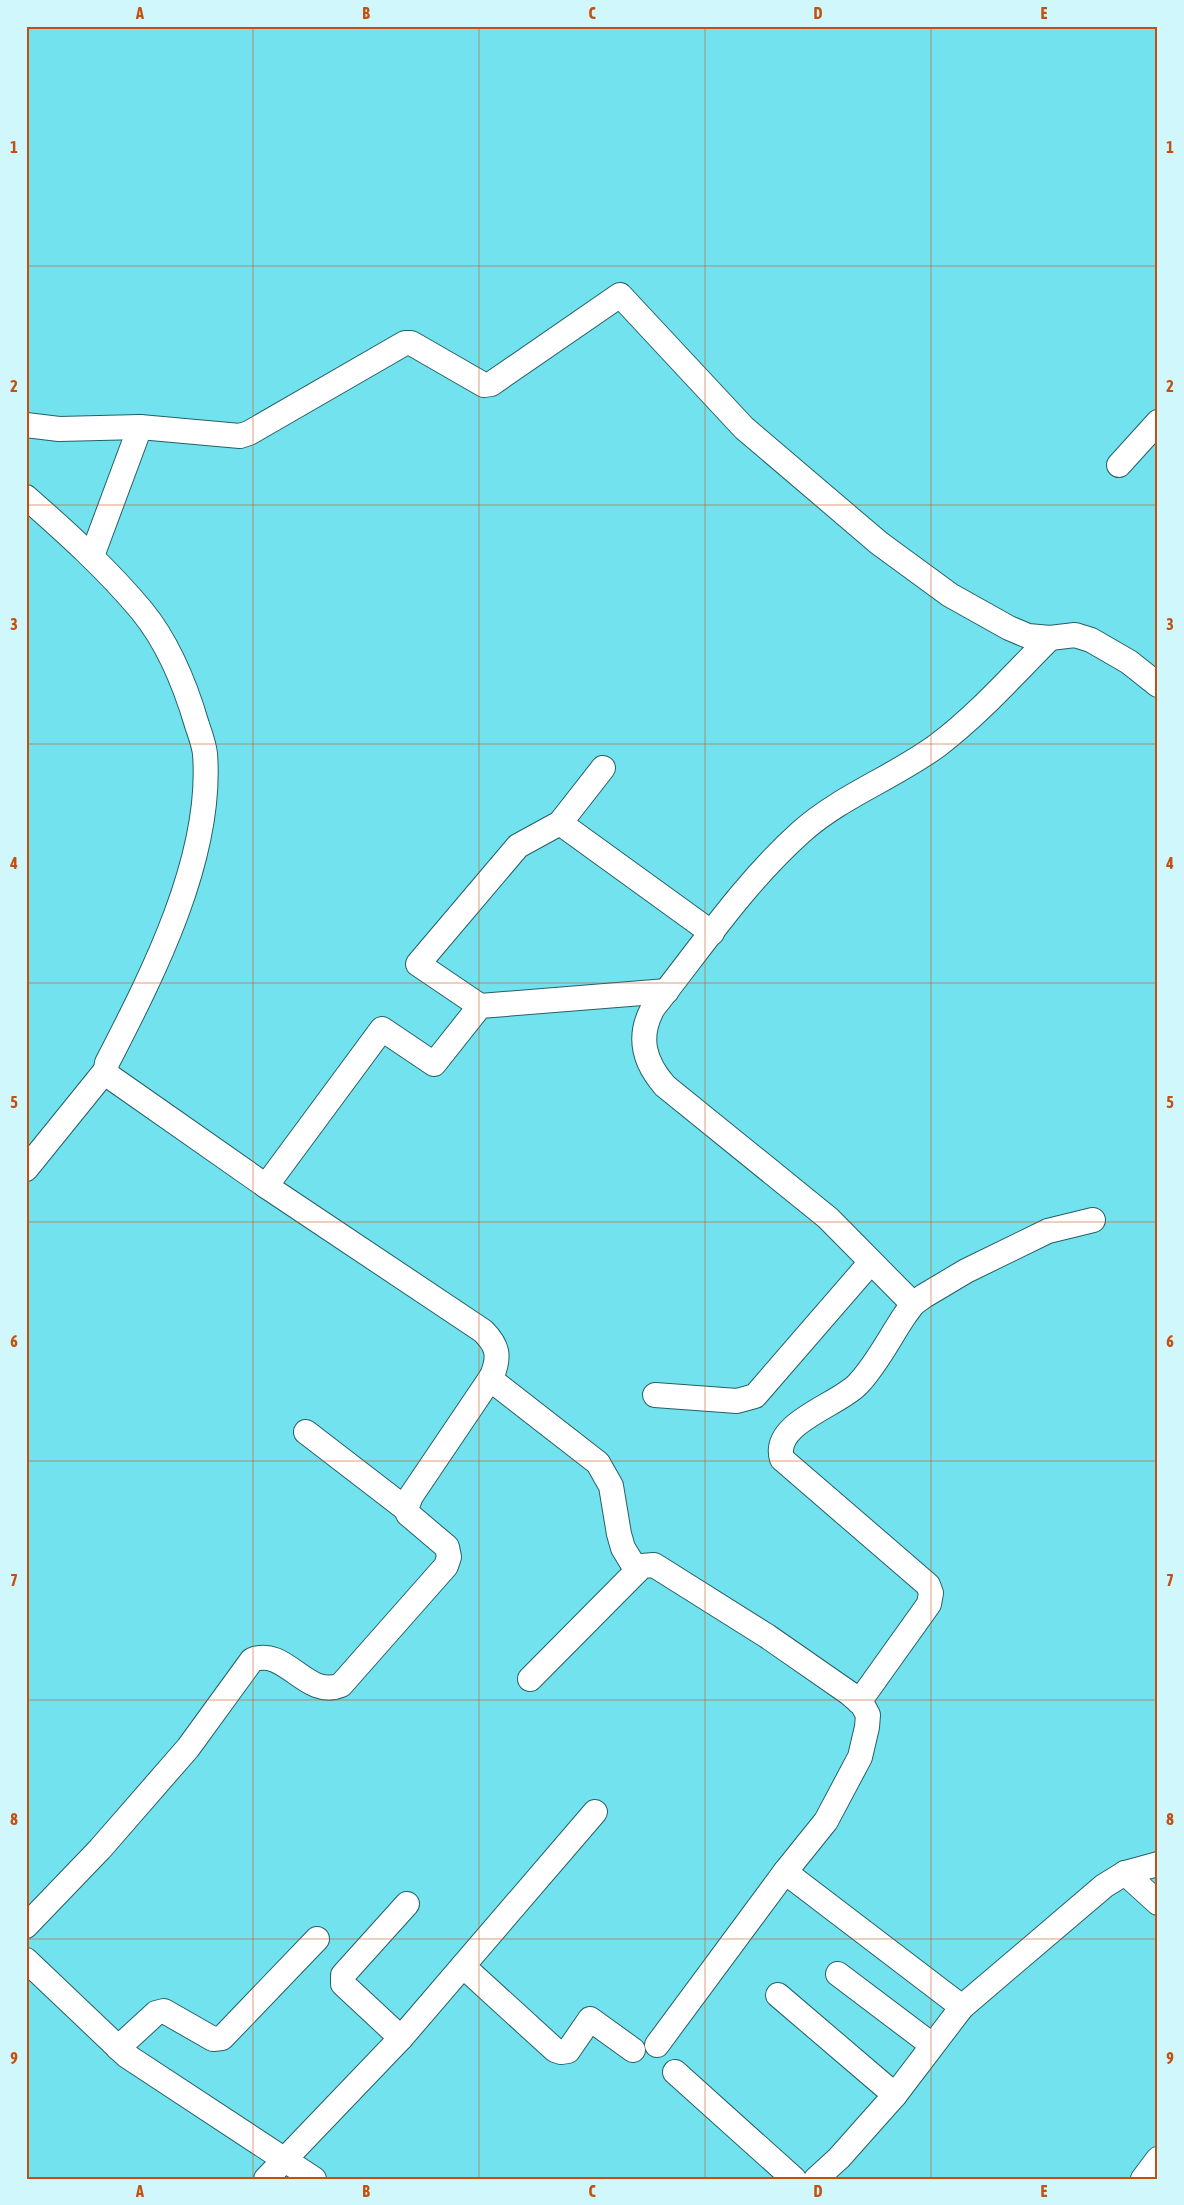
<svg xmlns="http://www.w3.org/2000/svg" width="1184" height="2205" font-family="'Asap Condensed',sans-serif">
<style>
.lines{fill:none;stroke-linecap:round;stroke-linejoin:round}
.minor-casing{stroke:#246066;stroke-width:26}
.minor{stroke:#fff;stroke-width:24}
.grid{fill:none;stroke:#c54f0e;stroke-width:1;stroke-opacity:0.55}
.neatline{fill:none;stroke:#c54f0e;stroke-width:2}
.grid-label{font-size:16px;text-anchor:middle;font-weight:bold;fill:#c54f0e}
</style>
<rect width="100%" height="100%" fill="#73e2ef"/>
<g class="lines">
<defs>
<g id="minor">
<polyline points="26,425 59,429 140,427 240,436 249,433 405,343 411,343 484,385 491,384 620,295 744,428 879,543 950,595 1009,628 1028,636 1050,638 1075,635 1091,640 1129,662 1158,685"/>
<polyline points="1119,465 1158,422"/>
<path d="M26 497C67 533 107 569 142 611 169 644 185 684 197 725 200 734 204 744 205 754 213 857 153 974 107 1063L106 1070 109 1076 266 1186 483 1331C498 1346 500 1356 492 1376L411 1496 406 1509 408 1514 447 1547 449 1557 446 1566 341 1685C306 1700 286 1646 252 1660L188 1748 100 1849 26 1926"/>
<polyline points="92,556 140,427"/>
<polyline points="560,823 712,933"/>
<polyline points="480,1006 418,964 518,846 560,823 603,768"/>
<polyline points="26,1169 106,1070"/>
<polyline points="266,1186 382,1029 434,1064 480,1006 667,991"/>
<path d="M913 1304 828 1218 665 1086C644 1062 637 1037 653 1008 700 949 744 883 801 832 841 796 895 777 938 745 979 714 1014 674 1050 638"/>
<polyline points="490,1379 598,1463 611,1486 619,1534 623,1548 637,1571"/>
<polyline points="655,1395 737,1401 755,1396 871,1262"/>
<polyline points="306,1432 406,1509"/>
<polyline points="530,1679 642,1566 654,1565 767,1636 849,1693 862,1704 868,1715 867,1727 860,1757 826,1821 785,1872 657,2045"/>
<path d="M859 1702 929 1604 931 1593 928 1585 782 1459C771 1423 839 1405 858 1384 877 1364 890 1337 905 1315L913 1304 924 1296 966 1271 1048 1231 1093 1220"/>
<polyline points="785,1872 962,2007"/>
<polyline points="1125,1873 1158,1903"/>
<polyline points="26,1960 127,2056 314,2179"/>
<polyline points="463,1966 555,2050 561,2052 568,2051 590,2019 633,2050"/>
<polyline points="838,1974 932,2045"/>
<polyline points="778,1995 895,2095"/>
<polyline points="401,2038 343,1984 343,1975 407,1904"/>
<polyline points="118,2048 156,2013 164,2011 213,2039 222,2038 317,1939"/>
<polyline points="675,2072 794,2179"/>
<polyline points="266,2179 401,2038 595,1812"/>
<polyline points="816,2179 839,2158 895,2095 962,2007 1104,1886 1125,1873 1158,1864"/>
<polyline points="1143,2179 1158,2159"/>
</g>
</defs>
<!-- minor casing -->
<use href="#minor" class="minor-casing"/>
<!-- minor -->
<use href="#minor" class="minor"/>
</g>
<!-- grid -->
<path class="grid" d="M253 26V2179M479 26V2179M705 26V2179M931 26V2179M26 266H1158M26 505H1158M26 744H1158M26 983H1158M26 1222H1158M26 1461H1158M26 1700H1158M26 1939H1158"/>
<!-- border -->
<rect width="1184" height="2205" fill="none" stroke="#d0f7fc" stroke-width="55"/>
<rect x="28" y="28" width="1128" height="2150" class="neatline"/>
<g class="grid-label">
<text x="140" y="19">A</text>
<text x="366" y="19">B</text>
<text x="592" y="19">C</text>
<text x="818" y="19">D</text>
<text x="1044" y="19">E</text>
<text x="14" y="153">1</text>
<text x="1170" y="153">1</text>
<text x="14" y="392">2</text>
<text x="1170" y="392">2</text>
<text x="14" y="630">3</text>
<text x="1170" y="630">3</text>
<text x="14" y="869">4</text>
<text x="1170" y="869">4</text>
<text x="14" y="1108">5</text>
<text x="1170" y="1108">5</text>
<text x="14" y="1347">6</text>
<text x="1170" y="1347">6</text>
<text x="14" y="1586">7</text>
<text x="1170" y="1586">7</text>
<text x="14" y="1825">8</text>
<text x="1170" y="1825">8</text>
<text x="14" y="2064">9</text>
<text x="1170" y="2064">9</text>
<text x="140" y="2197">A</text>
<text x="366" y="2197">B</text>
<text x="592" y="2197">C</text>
<text x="818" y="2197">D</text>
<text x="1044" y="2197">E</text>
</g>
</svg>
